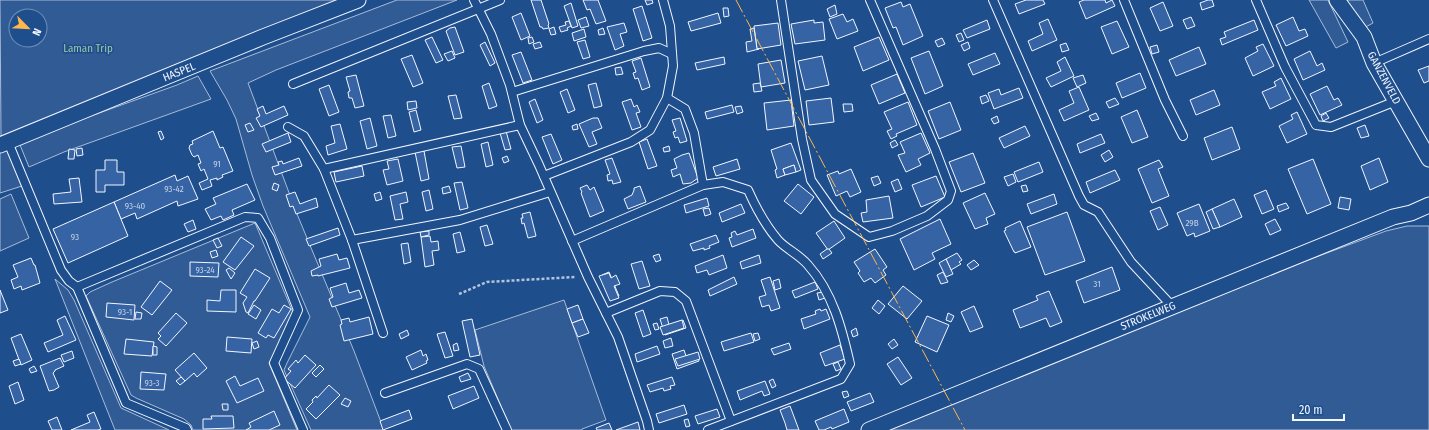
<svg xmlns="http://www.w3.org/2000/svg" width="1429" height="430" font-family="'Fira Sans Condensed',sans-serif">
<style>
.built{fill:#305b95;stroke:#a8bbd7;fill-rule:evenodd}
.building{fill:#3563a3;stroke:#f2f6ff}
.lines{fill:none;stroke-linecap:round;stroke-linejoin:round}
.lane-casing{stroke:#f2f6ff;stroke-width:10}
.street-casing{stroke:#f2f6ff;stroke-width:17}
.path{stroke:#b3c4dc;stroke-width:2.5;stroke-dasharray:3 2;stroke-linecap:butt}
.lane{stroke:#1f4e8c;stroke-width:8}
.street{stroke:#1f4e8c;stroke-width:15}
.power{stroke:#ffb74d;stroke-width:1;stroke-dasharray:14 3 2 3;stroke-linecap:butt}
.labels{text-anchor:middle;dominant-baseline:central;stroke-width:3;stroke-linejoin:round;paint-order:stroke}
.number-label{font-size:9px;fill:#c3d1e8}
.park-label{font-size:11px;fill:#97c8a6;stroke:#1f4e8c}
.street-label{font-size:11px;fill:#f2f6ff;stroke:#1f4e8c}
</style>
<rect width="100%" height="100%" fill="#1f4e8c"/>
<!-- built -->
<g class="built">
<path d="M0 0H345L1 137ZM16 16H40V40H16Z"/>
<polygon points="397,0 457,0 276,70 248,83 297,214 354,351 384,430 311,430 284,370 287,363 310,317 263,206 252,175 236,119 227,100 210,71"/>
<polygon points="1309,0 1328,0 1348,42 1336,48"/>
<polygon points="1345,0 1363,0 1373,23 1360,30"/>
<polygon points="198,76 211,99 64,152 29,167 20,145 77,121 177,85"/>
<polygon points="9,149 22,186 0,193 0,153"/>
<polygon points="11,194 29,238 0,251 0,199"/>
<polygon points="255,223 294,315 269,363 297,430 193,430 191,425 184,419 136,398 131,395 86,296 90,292 112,282"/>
<polygon points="1407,226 1429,226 1429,430 884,430 1203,299 1386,231"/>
<polygon points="55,279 68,290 74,300 121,408 169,430 115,430"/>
<polygon points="564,300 606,420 582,429 582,430 511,430 484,366 475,330"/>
</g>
<!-- building -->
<g class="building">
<polygon points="531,0 541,0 549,24 548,25 549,28 543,29 542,27 540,27"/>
<polygon points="583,0 598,0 606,21 596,24 590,9 587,10"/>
<polygon points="645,0 652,0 653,3 647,5"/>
<polygon points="1026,0 1043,0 1045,4 1019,14 1015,4"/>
<polygon points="1084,0 1105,0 1106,3 1112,0 1115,6 1086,19 1079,2"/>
<polygon points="1208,0 1212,0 1214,6 1202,10 1200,3"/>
<polygon points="901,2 903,7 910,4 923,36 903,45 896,27 893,28 885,8"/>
<polygon points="1163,2 1173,26 1160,31 1150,8"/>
<polygon points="571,3 578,26 572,28 564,6"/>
<polygon points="835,5 837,14 830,17 827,9"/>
<polygon points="642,6 652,38 643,41 633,9"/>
<polygon points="723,8 728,8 729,16 724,17"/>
<polygon points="521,13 530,36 521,40 512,17"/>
<polygon points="718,13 721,23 691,31 688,22"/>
<polygon points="843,14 847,22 853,19 858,31 837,39 829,19"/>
<polygon points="586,17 589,26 581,28 578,20"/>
<polygon points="1191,17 1195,26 1187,29 1183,20"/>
<polygon points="1293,17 1299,31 1305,29 1308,36 1286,46 1276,25"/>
<polygon points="1048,19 1057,40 1032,51 1028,41 1043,34 1039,23"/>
<polygon points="814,20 814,23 823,22 825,40 795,44 791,24"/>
<polygon points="987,20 990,29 967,38 963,30"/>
<polygon points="1254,20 1258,30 1222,45 1220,39 1226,37 1224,32"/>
<polygon points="569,21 571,26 567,28 568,30 561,32 559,27 566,25 565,22"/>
<polygon points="1117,21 1129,47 1112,54 1101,27"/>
<polygon points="624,23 627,32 620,34 624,46 615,50 607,27"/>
<polygon points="778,23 781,45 757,49 754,26"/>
<polygon points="455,27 464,52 455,55 446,31 450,28"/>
<polygon points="554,27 556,34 551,35 549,29"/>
<polygon points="603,28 605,34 599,35 598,30"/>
<polygon points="754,28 757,49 759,49 747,52 746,42 752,41 750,29"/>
<polygon points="584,29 586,37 574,41 572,33"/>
<polygon points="961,33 964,40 959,42 956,35"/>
<polygon points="432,37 443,60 436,63 425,40"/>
<polygon points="532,37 534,42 529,44 528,38"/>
<polygon points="879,37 889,60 863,71 854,47"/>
<polygon points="942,38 945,44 938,47 935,41"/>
<polygon points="585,40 590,57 583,59 577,42"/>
<polygon points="485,42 495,63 490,66 480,45"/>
<polygon points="540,42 542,47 535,49 533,44"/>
<polygon points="968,42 970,48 964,51 961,45"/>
<polygon points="1066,43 1069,50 1062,52 1060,45"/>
<polygon points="1263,44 1274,66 1253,76 1245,58 1258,51 1256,47"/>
<polygon points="1157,45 1159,52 1152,54 1150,47"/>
<polygon points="1199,47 1206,64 1176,76 1169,60"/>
<polygon points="452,51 455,58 448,61 444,54"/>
<polygon points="929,51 943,86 925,94 911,58"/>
<polygon points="1310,51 1317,66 1322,63 1325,70 1303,80 1294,59"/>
<polygon points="521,52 532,80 523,83 512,55"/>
<polygon points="995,53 1000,64 973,75 968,64"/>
<polygon points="412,55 423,83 413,87 401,59"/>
<polygon points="822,56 829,85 805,90 798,61"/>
<polygon points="724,57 725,64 697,70 695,63"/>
<polygon points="1065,57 1074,76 1051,87 1046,78 1061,71 1057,62"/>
<polygon points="641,58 650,87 642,90 638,78 635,79 633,73 636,72 632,61"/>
<polygon points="781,60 785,83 761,87 758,64"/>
<polygon points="1429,66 1429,81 1424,83 1418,70"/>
<polygon points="621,67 623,74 616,75 615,68"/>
<polygon points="1140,73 1146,88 1122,98 1116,83"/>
<polygon points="897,74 905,93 879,104 871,85"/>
<polygon points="356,75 364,106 355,108 352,98 349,98 348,92 350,91 346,77"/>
<polygon points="1083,75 1086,83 1077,87 1073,78"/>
<polygon points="1281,78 1291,99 1270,109 1262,92 1276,86 1274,82"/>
<polygon points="489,83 497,106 489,109 482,86"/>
<polygon points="596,83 602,106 594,108 588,85"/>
<polygon points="760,83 762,91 754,92 753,84"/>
<polygon points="329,85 339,112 329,116 319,89"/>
<polygon points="1327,86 1334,100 1338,98 1342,105 1320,115 1310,94"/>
<polygon points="1079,87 1089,110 1064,121 1059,110 1074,103 1069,91"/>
<polygon points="1019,88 1023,98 994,109 988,93 999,89 1001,95"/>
<polygon points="567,89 575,110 568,113 560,92"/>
<polygon points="1214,90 1220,105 1196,115 1190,100"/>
<polygon points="456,95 462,118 454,119 448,96"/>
<polygon points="986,95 989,101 982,104 980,97"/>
<polygon points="831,98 834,122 809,125 806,101"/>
<polygon points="1115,98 1119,104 1109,108 1106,102"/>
<polygon points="535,99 543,120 537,123 529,102"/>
<polygon points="631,99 634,107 637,105 640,112 636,113 641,127 632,130 622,102"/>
<polygon points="791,100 794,126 767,130 764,103"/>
<polygon points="416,101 417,108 408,110 407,102"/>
<polygon points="908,102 917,125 896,134 897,136 891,139 887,131 892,129 884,112"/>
<polygon points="950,102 961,130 939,139 928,111"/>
<polygon points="843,104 852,104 853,111 844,112"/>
<polygon points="732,105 734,112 707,119 705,112"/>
<polygon points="263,106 266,114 284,106 288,115 261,127 256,118 260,116 257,109"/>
<polygon points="741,106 743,112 737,114 735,107"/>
<polygon points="416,110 421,130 414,132 409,112"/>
<polygon points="1137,110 1148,137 1132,143 1121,117"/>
<polygon points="1297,112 1307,134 1287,143 1279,126 1293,119 1291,115"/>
<polygon points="1096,113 1099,119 1092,121 1089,116"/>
<polygon points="1326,113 1329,118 1323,121 1321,116"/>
<polygon points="391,115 396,136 388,138 383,116"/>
<polygon points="997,116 999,122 994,124 991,119"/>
<polygon points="370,118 377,146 367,149 360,121"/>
<polygon points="593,118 598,118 602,128 592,132 597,144 589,147 579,124"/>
<polygon points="680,118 687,141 680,143 678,137 675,138 673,132 676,131 672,120"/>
<polygon points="250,123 254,130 248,132 245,125"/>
<polygon points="340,124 347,149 328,155 326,146 335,143 331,126"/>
<polygon points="577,124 578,129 573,130 572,126"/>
<polygon points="1365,125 1369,136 1361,138 1357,128"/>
<polygon points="1025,126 1030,136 1004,148 999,138"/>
<polygon points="1232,127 1240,149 1212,160 1204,138"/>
<polygon points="161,131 164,138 161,140 158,132"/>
<polygon points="213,131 220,148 223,147 233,171 222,175 223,177 217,180 217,178 210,180 212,186 202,190 199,183 208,179 204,169 201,171 198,164 201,163 198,155 194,157 192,155 189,148 190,145 193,144 192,141"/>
<polygon points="506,131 511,149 505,150 500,133"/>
<polygon points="288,133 291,142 266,152 262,144"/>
<polygon points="921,133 930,153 918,159 921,165 906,172 898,155 905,153 900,142"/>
<polygon points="551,134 562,160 553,164 542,137"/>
<polygon points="1101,134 1105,143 1080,153 1077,144"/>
<polygon points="647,139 657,166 648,169 639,142"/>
<polygon points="895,140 898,145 892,148 890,143"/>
<polygon points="488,142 493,165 486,167 481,144"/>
<polygon points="791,143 801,170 796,172 794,165 783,169 785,175 777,178 775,170 777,169 771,150"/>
<polygon points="461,146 465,167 457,168 452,147"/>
<polygon points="669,146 670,151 664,152 663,148"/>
<polygon points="82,148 83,155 77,156 76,149"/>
<polygon points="69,149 75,150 74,159 68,159"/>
<polygon points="1109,150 1113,157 1105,162 1101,155"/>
<polygon points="424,151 429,179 421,181 415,152"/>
<polygon points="689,153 698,178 691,183 683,184 680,174 673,177 671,170 677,168 674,159 682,155"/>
<polygon points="973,153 985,183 961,192 949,162"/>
<polygon points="507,156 509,161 504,163 502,158"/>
<polygon points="299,158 302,166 275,175 272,167 279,165 278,162 282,161 283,164"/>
<polygon points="612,158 621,182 613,184 612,180 608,181 607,175 610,174 605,160"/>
<polygon points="1379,158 1388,182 1370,190 1361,166"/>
<polygon points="398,159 403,181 387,185 383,170 389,169 387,161"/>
<polygon points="737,159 740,169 716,176 713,167"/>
<polygon points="1313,159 1331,204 1307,214 1288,169"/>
<polygon points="105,160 117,160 117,172 124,172 124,185 105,185 105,192 96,192 96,170 105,170"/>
<polygon points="1159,160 1163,167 1158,169 1169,196 1152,203 1138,169"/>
<polygon points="1039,162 1043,172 1018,182 1014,172"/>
<polygon points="794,165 796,172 785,175 783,169"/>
<polygon points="362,166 364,176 336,182 334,172"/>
<polygon points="851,169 861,192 850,197 847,191 836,196 827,175 838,171 839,174"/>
<polygon points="1115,170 1120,180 1090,193 1086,182"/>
<polygon points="1013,174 1016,182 1008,186 1004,177"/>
<polygon points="175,175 177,181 188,176 198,199 178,206 177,201 137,219 135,213 121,219 114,202"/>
<polygon points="878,176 881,183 874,186 871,178"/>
<polygon points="936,176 945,197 921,207 912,185"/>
<polygon points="79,178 82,202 54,204 53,194 71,192 69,179"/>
<polygon points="898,179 902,189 895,192 891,182"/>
<polygon points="462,182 468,208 460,210 454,183"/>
<polygon points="274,183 279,185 277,191 272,189"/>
<polygon points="247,184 255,200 232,210 234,215 223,220 221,216 211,220 205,209 216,204 213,198"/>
<polygon points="798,184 814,197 801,214 784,201"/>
<polygon points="587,185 590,190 594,187 604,211 590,217 581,193 582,192 580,188"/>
<polygon points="1026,185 1028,191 1023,192 1021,186"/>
<polygon points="449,186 451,192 443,194 442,188"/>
<polygon points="640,186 646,202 628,209 624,199 632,195 634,190 634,188"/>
<polygon points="429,190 433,209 426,211 422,192"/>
<polygon points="1266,190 1274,209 1262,214 1254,195"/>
<polygon points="295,192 300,204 316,198 318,207 296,214 293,206 290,207 286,195"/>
<polygon points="380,192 382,199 376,201 374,194"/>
<polygon points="406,192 408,202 400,204 403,219 395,220 390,196"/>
<polygon points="985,193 995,214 986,218 988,224 975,229 963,203"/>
<polygon points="1054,194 1057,204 1031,214 1027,204"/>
<polygon points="889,196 893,218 863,222 861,213 867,212 866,200"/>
<polygon points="1340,197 1351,199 1349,210 1338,208"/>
<polygon points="707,198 709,206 686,213 684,205"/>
<polygon points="1234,199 1242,217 1220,227 1212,209"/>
<polygon points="114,202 128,236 68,263 53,229"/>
<polygon points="1286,203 1289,208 1279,212 1277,206"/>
<polygon points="741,204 745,213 722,222 719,213"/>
<polygon points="1199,204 1210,231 1195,237 1194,233 1187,236 1177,213"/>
<polygon points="1160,207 1168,225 1158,230 1150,211"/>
<polygon points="709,208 711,214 705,216 703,209"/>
<polygon points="1212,209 1220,227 1213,229 1206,212"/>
<polygon points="530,212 536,236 528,238 524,223 522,224 521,218 523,218 522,214"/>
<polygon points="1067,212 1085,261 1045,275 1027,227"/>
<polygon points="940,219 951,244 932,253 935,259 914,270 900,239"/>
<polygon points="1275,219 1281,230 1270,235 1265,224"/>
<polygon points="193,220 196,229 188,232 184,224"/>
<polygon points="834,221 845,238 828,250 816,233"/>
<polygon points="1020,221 1031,247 1015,253 1015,252 1014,252 1004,231 1006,230 1005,228"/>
<polygon points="487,225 493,244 485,246 480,227"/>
<polygon points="338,228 340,235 309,246 306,239"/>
<polygon points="753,229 756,238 732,247 729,238 732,237 731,233 735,231 737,235"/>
<polygon points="429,231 429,235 421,237 420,232"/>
<polygon points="460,232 465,251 457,253 453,234"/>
<polygon points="716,235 719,242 709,246 710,248 704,250 704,248 693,251 690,244"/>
<polygon points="430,236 431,242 438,241 439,250 432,251 434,265 425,267 421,237"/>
<polygon points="241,237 254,246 235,270 223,262"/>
<polygon points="218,238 222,246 217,248 213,240"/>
<polygon points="408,243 411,262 404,264 401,244"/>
<polygon points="827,249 829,249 832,253 823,259 820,254"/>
<polygon points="875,249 887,267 883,270 886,275 875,283 871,278 864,282 858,273 860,271 854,262"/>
<polygon points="216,250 218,256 212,258 210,252"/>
<polygon points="957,253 962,260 959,262 961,264 951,270 946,259"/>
<polygon points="337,254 339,260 347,258 350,268 318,276 318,275 312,276 311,271 321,266 319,259"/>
<polygon points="659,254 661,260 656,262 653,256"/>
<polygon points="723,255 727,268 709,275 707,270 697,273 695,266"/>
<polygon points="759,255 761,263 742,269 740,262"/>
<polygon points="31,258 34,265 35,265 40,283 22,290 21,286 14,289 11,280 18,277 13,265"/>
<polygon points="946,259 953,274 946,277 939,263"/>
<polygon points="974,260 979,265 971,270 967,265"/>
<polygon points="642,261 650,286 639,289 631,264"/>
<polygon points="190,262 219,263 218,277 190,276"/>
<polygon points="1112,267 1120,290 1084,303 1076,281"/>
<polygon points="229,268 235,273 231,279 226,270"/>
<polygon points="255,269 270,278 255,301 254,301 248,313 246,312 243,303 247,297 240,293"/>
<polygon points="609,272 619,296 611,299 602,275"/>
<polygon points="943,272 948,282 941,284 937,275"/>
<polygon points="609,273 611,278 616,275 620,284 614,286 619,298 610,301 599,276"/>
<polygon points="734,277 737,284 710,296 708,290"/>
<polygon points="770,277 780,308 771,311 769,305 762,307 759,297 766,295 761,280"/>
<polygon points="779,279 781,288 775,290 773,281"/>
<polygon points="160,281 172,290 152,315 141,307"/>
<polygon points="815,282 818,289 795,298 792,291"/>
<polygon points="346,283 349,293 359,290 362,298 332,307 329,299 333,297 330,288"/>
<polygon points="903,286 922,301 907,319 888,304"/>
<polygon points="0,290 8,310 0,313"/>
<polygon points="221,290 236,290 236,312 207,311 207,300 220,301"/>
<polygon points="1049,291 1062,322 1050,327 1046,318 1020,328 1013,310 1038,300 1036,296"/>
<polygon points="823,292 825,298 819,300 817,293"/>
<polygon points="878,300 885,306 879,314 872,308"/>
<polygon points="107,303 135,305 134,320 106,317"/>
<polygon points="254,305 261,310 256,319 248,314"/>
<polygon points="284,305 291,309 274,338 268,335 266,338 258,333 272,309 279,313"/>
<polygon points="578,305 583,319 572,323 567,309"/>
<polygon points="974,306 983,327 970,332 961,312"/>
<polygon points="820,309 821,311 826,309 830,319 804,329 801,319 816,314 815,311"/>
<polygon points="643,310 651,334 643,337 635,313"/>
<polygon points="136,312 142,313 141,319 135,319"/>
<polygon points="176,313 187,323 166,346 158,339 161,336 158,333"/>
<polygon points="948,313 954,316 951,322 946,320"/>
<polygon points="65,316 76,340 48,352 44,343 63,335 57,320"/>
<polygon points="927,316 949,325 937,352 915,342"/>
<polygon points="369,317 373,334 344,341 340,325 342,324 341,320 349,318 350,322"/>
<polygon points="667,317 669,325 683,320 686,328 665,335 660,319"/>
<polygon points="472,319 480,355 470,357 462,321"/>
<polygon points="583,319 589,333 578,337 572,323"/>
<polygon points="682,320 684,328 663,335 660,327"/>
<polygon points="657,323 659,329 655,330 653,324"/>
<polygon points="856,328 858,335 853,337 851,331"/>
<polygon points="407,330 409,335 401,339 399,334"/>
<polygon points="445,332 453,356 445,358 437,334"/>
<polygon points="751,333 754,342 724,351 721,342"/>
<polygon points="758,333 760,339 755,341 753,334"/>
<polygon points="21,334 32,360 21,365 11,338"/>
<polygon points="227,337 252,339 251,353 226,351"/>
<polygon points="671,338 673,346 665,348 663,341"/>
<polygon points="126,339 154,342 152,356 124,354"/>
<polygon points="894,339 898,345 892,349 888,344"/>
<polygon points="257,341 259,347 254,349 252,343"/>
<polygon points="457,343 459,350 454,351 453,345"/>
<polygon points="789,343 791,349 774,355 771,349"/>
<polygon points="840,345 845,359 825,366 820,353"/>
<polygon points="153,346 157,347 157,355 153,355"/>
<polygon points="657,346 660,354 637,362 635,354"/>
<polygon points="421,350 423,356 426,354 428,360 426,361 427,363 412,370 406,357"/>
<polygon points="684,350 686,356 697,353 699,361 677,369 672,354"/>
<polygon points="72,351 74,358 64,362 61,355"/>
<polygon points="698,352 700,359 678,366 675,359"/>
<polygon points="194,353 207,368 197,377 194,373 185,381 175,370"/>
<polygon points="305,355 316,365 295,388 284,379 291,371 288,369 296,360 298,363"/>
<polygon points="898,357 912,378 901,385 887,364"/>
<polygon points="60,358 64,366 55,370 55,371 53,373 59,387 54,390 49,391 40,366"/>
<polygon points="19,359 21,364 15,366 13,361"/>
<polygon points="838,362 841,369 836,371 833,364"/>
<polygon points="320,365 324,369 316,377 312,373"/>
<polygon points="34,366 37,371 31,373 29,369"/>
<polygon points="141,372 166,374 164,390 140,389"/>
<polygon points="468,373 471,379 461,382 459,377"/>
<polygon points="235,376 240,386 258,378 264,391 237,403 226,381"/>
<polygon points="181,377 185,381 180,385 176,381"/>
<polygon points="672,377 675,385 670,386 671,389 664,391 663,388 650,392 647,385"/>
<polygon points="773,379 776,386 772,388 769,381"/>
<polygon points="765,381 770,394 764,396 762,391 740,400 737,391"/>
<polygon points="18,382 24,400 15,404 9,386"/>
<polygon points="329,385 340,395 316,419 306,409 313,402 312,400 316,396 317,398"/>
<polygon points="474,386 479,398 453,409 448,396"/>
<polygon points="847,391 849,396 844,398 842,392"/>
<polygon points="870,393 874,402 851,411 847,402"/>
<polygon points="345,398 351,401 348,407 341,404"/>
<polygon points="222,404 228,404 228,410 223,410"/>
<polygon points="684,405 687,414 659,423 656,414"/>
<polygon points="790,406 799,430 787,430 785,423 780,410"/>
<polygon points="717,409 720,417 698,424 695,416"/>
<polygon points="844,409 849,422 832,429 831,427 824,430 819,430 815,421"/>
<polygon points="409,410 412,419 383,430 380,421"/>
<polygon points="274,411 280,425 269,430 246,430 251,427 249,423"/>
<polygon points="94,412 101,429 98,430 71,430 90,422 87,415"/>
<polygon points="211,416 233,416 234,428 203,429 203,419 212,419"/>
<polygon points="57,417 62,430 52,430 48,421"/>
<polygon points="688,419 690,426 686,427 684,420"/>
<polygon points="638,422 640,430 616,430"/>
<polygon points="609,423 612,430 597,430 596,428"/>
</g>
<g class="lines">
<defs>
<g id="lane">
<polyline points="474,0 491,34 510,85 520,125 539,165 588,277 618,337 647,421 649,430"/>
<polyline points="781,0 802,139 811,180 835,214 869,237 892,231 927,216 948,200 951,191 935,149 870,0"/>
<polyline points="993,0 1079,196 1084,205 1098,212 1131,262 1172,306"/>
<polyline points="1124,0 1165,100 1183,136"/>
<polyline points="1256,0 1285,67 1316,125 1331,127 1396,101"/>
<polyline points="1374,63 1429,39"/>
<polyline points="293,84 500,0"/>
<polyline points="512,92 644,51 659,48 672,54"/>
<polyline points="288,127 304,136 324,169 520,125"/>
<polyline points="8,142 61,270 69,281 77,287 126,403 186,428 187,430"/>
<polyline points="324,169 352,240 383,333"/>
<polyline points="544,176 631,142 650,130 667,98 673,66 670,26 663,0"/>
<path d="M703 185 723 182 748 190C756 208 765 225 778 240 786 249 800 255 808 265 833 293 842 329 850 364L841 379 708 430"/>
<polyline points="352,240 460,220 550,192"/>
<polyline points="572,241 703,185 694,133 685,109 667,98"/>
<polyline points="77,287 245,217 258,218 270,238 298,310 274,363 303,430"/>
<polyline points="606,313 660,291 675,292 686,301 731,421"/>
<polyline points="385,393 467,364 479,369 507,430"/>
</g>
<g id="street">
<polyline points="1337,0 1364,37 1374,63 1429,159"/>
<polyline points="0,145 263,37 358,0"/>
<polyline points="869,430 1393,217 1411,213 1429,205"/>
</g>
</defs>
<!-- lane casing -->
<use href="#lane" class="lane-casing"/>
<!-- street casing -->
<use href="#street" class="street-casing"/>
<!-- path -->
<polyline class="path" points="459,294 487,282 575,277"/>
<!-- lane -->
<use href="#lane" class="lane"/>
<!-- street -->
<use href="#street" class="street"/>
<!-- power -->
<polyline class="power" points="736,0 965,430"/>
</g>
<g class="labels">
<!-- number labels -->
<g class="number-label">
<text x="217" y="164">91</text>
<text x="174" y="189">93-42</text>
<text x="135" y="206">93-40</text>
<text x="1192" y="223">29B</text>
<text x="75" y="237">93</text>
<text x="205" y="270">93-24</text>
<text x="1097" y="284">31</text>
<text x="125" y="312">93-1</text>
<text x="152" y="383">93-3</text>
</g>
<!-- park labels -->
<g class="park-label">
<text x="88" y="48">Laman Trip</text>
</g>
<!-- street labels -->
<g class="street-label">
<text transform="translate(179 72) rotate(-22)">HASPEL</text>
<text transform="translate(1384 78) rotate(62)">GANZENVELD</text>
<text transform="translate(1148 316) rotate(-22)">STROKELWEG</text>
</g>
</g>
<!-- north arrow -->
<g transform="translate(28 28) rotate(114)"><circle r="19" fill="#1f4e8c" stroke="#7391ba"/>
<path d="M0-3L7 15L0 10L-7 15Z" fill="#ffb74d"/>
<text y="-6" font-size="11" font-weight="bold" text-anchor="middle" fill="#f2f6ff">N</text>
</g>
<!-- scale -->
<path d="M1293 414v6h51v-6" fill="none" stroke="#f2f6ff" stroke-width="2"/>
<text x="1299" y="414" font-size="12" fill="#f2f6ff" stroke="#1f4e8c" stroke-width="3" paint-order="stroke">20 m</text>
</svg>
